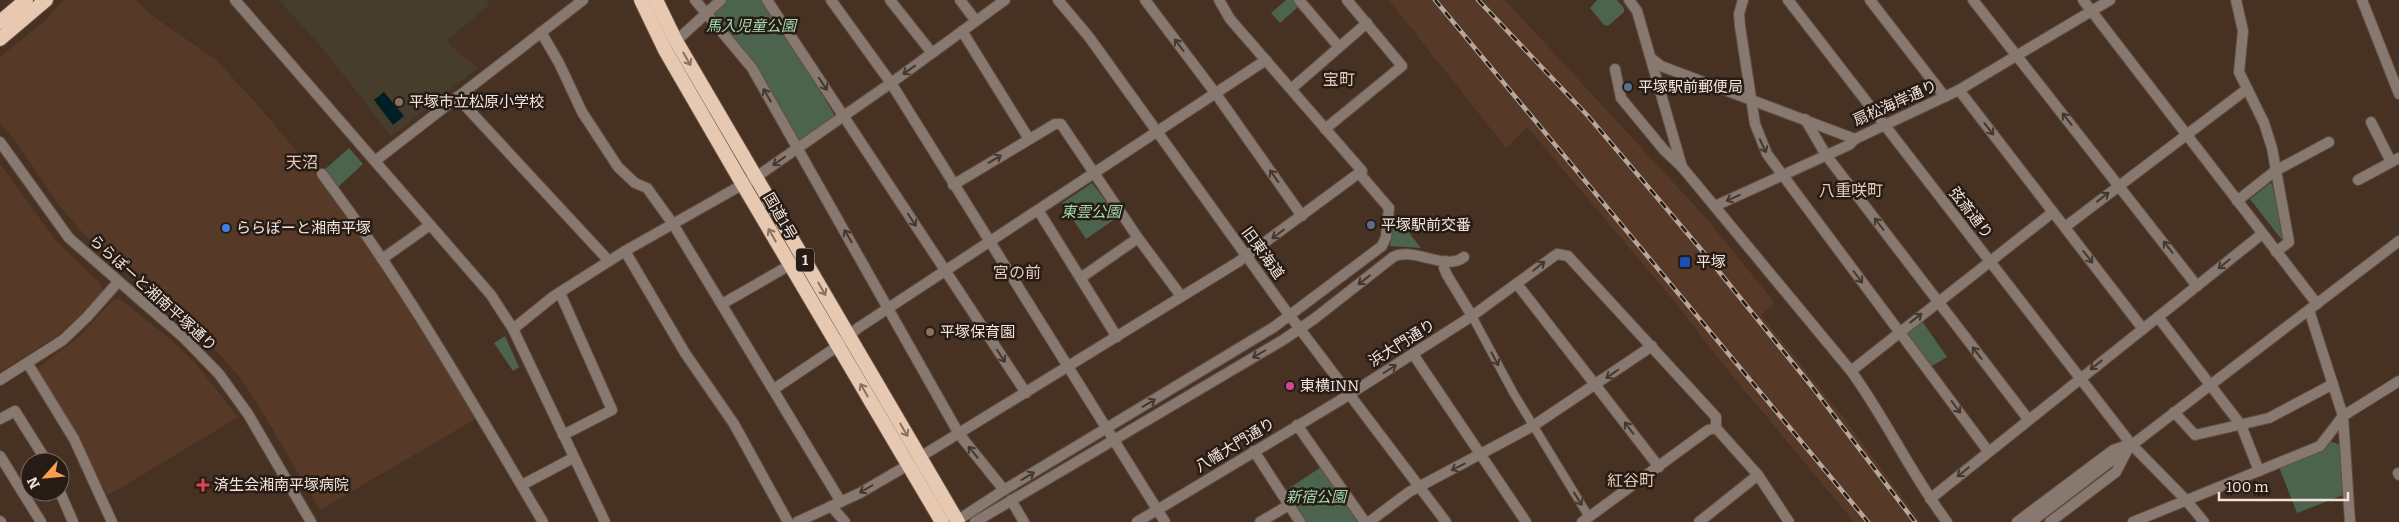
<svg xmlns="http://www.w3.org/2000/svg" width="2399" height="522" font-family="Bitter,'Noto Sans JP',serif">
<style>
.built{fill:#563927}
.education{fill:#473d2d}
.green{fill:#4c634e}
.water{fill:#001e25}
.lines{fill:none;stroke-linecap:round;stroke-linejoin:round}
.pedestrian-casing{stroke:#634e40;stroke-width:10}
.minor-casing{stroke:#634e40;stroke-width:12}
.tertiary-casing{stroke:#634e40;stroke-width:12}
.trunk-casing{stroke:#634e40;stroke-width:16}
.pedestrian{stroke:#87796f;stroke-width:8}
.minor{stroke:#87796f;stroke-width:10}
.tertiary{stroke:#87796f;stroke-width:10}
.trunk{stroke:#e7c8b0;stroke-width:14}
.rail-casing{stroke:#b7a69b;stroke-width:4.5}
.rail{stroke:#261c15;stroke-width:2.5;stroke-dasharray:8;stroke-linecap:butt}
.oneway{stroke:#433830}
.oneway2{stroke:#867262}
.service-dot{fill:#5c6f8a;stroke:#261c15;stroke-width:2}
.education-dot{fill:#8d6e63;stroke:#261c15;stroke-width:2}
.shop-dot{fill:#3f7fe0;stroke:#261c15;stroke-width:2}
.transit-dot{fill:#1a4fb4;stroke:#261c15;stroke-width:2}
.hotel-dot{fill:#d1479c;stroke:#261c15;stroke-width:2}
.health-dot{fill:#e0444e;stroke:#261c15;stroke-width:2}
.labels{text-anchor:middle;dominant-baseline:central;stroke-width:5;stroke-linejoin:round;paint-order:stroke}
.shield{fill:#261c15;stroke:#b6a8a0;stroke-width:1}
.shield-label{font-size:14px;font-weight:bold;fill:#f3e4db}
.park-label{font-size:15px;font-style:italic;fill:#a5d9ac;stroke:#261c15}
.poi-label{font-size:15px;fill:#f3e4db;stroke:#261c15;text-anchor:start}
.street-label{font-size:15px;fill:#f3e4db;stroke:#261c15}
.neighbourhood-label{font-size:16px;fill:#e6c9b8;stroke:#261c15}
</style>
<rect width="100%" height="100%" fill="#473123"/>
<!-- built -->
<g class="built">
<polygon points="63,0 136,0 154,17 215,59 257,104 335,197 410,309 477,418 320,510 257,403 237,374 204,337 112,261 88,239 58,204 17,143 0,123 0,57 47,19"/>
<polygon points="1389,0 1505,0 1707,219 1775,303 1761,315 1840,413 1921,522 1854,522 1730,373 1665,290 1527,127 1506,148"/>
<polygon points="0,164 57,242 101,284 103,291 79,317 54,338 0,372"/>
<polygon points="120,299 170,339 196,364 238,417 116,491 107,495 75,431 38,372 40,366 79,337 113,300"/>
</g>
<!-- education -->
<polygon class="education" points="279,0 487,0 490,4 447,40 452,47 478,68 391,136 325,51"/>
<!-- green -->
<g class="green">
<polygon points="721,0 765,0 837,119 798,144 752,68 706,14"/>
<polygon points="1286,0 1294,0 1299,6 1280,23 1271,13"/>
<polygon points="1597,0 1617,0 1624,8 1624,12 1608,26 1604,25 1590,8"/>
<polygon points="349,148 363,164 338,187 323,171"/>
<polygon points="1092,183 1118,217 1086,239 1062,203"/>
<polygon points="2270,183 2272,184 2284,238 2282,240 2250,199"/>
<polygon points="1394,216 1396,216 1421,248 1390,246"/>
<polygon points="1922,321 1947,357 1930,367 1906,333"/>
<polygon points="505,336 519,367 513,371 494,343"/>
<polygon points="2330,441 2343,446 2346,494 2297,513 2279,467 2324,450"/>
<polygon points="1321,467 1360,522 1306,522 1285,491"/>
</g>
<!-- water -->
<polygon class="water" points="384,92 404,116 393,125 374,100"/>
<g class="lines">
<defs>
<polyline id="pedestrian" points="1472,316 1514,394 1589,517"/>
<g id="minor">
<polyline points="695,0 752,68 959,434 1004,490"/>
<polyline points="767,0 1026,393"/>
<polyline points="890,0 932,53"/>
<polyline points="960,0 976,21"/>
<polyline points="1145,0 1216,94 1302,216"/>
<polyline points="1299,0 1339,47"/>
<polyline points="1743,0 1739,14 1740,26 1755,124 1767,154 1988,451"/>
<polyline points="1870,0 1945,97"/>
<polyline points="1973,0 2197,286"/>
<polyline points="2236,0 2243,31 2239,72 2264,123 2272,148 2289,242 2276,252"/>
<polyline points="2362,0 2399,94"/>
<polyline points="962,31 1029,139"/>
<polyline points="541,32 559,63 582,112 618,167 635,183 647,188 673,224 841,502"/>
<polyline points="676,41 721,0"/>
<polyline points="1615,69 1621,98 1664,150 1682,167"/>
<polyline points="1291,89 1367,23"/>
<polyline points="1959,90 2143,329"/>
<polyline points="457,97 609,261"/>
<polyline points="1805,119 1826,155 2028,419"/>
<polyline points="2371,122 2391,162"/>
<polyline points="1325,129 1402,66 1347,0"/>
<path d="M322 174C405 284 473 404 543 522"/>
<polyline points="2358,180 2399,158"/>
<polyline points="953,185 1055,124 1061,124 1138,238 1181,296"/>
<polyline points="2237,201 2275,171 2329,142"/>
<polyline points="1715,206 1849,145 1855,139"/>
<polyline points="1038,210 1117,337"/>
<polyline points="2065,227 2247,89"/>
<polyline points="625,251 685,353 734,424 788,522"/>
<polyline points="382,259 430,225"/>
<polyline points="1446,261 1444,268 1447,275 1472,316"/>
<polyline points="1082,277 1138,238"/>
<polyline points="1517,284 1659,467"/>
<polyline points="560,293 612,410 563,435"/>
<polyline points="722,304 790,265"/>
<polyline points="2309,310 2343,416 2350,522"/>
<polyline points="2158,317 2241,425 2259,471"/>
<polyline points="513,329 554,296 625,251 756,177 891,83 1005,0"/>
<polyline points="1413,354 1526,522"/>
<polyline points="28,364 74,439 112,522"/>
<polyline points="1851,371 2053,212"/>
<polyline points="774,389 838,346"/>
<polyline points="2174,412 2195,435 2269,418 2333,384"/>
<polyline points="0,419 15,411 47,462"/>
<polyline points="1297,425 1365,522"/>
<polyline points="1254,451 1300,522"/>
<polyline points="0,456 41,522"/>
<polyline points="920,457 1238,262 1359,173 1389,208"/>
<polyline points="2398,473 2399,475"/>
<polyline points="522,485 573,458"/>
<polyline points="60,492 73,522"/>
<polyline points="1930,499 2262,234"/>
<polyline points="1011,500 1024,522"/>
<polyline points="831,506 845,522"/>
<polyline points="0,521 1,522"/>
<polyline points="797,522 860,493 908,465"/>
<polyline points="1137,522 1339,401 1472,316 1557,254 1568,256 1716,417 1716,428 1758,475 1789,522"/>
<polyline points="1260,522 1289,505"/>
<polyline points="1369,522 1409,492 1533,426 1652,346"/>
<polyline points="1699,522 1758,475"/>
<polyline points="2017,522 2113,450 2131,444"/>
<polyline points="2050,522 2116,472 2129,447"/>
</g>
<g id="tertiary">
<polyline points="235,0 491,295 513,329 605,522"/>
<polyline points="831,0 891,83 1165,522"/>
<polyline points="1058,0 1089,37 1281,304 1446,522"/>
<polyline points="1219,0 1230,19 1362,171 1359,173"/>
<path d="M1629 0 1637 11 1682 167 1851 371C1886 419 1911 474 1947 522"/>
<polyline points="1788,0 2131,444 2185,499 2204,522"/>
<polyline points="2083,0 2317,304"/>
<polyline points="1652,59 1661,66 1855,139 1959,90 2110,0"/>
<polyline points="0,142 69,238 184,338 219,374 248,414 311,522"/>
<polyline points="375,161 583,0"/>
<polyline points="838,346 858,328 1266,60"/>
<polyline points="0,380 63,340 87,317 118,282"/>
<polyline points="955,522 1004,490 1274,327 1382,246 1386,237 1389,208"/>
<path d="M975 522 1283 340 1314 319 1393 257C1414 246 1445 272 1464 257"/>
<polyline points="1582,522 1708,430 1716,428"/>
<polyline points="2031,522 2399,241"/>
<polyline points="2133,522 2320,446 2343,416 2399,381"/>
</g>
<g id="trunk">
<polyline points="641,0 665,50 742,183 942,522"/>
<polyline points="656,0 676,41 958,522"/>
<polyline points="0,22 26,0"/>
<polyline points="0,39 46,0"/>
</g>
</defs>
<!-- pedestrian casing -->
<use href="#pedestrian" class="pedestrian-casing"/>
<!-- minor casing -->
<use href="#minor" class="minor-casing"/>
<!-- tertiary casing -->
<use href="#tertiary" class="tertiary-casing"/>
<!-- trunk casing -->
<use href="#trunk" class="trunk-casing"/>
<!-- pedestrian -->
<use href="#pedestrian" class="pedestrian"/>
<!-- minor -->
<use href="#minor" class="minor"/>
<!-- tertiary -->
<use href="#tertiary" class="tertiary"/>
<!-- trunk -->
<use href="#trunk" class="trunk"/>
<defs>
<g id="rail">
<polyline points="1435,0 1868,522"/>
<polyline points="1478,0 1588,116 1704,253 1813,388 1915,522"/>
</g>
</defs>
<!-- rail casing -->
<use href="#rail" class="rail-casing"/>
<!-- rail -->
<use href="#rail" class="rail"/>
</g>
<!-- one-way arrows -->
<defs><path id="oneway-shaft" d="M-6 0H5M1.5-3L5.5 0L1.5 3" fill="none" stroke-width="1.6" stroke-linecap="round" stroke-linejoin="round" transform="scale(1.25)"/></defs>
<g class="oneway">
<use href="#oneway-shaft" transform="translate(1179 45) rotate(-127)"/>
<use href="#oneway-shaft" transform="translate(909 70) rotate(144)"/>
<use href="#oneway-shaft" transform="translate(823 84) rotate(56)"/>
<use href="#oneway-shaft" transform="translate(767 95) rotate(-120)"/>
<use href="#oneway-shaft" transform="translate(2067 119) rotate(-128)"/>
<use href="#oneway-shaft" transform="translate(1989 129) rotate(52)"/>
<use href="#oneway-shaft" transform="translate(1763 146) rotate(65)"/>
<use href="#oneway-shaft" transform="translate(995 159) rotate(-31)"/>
<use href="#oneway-shaft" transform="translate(779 161) rotate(145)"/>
<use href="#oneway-shaft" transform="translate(1274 176) rotate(-125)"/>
<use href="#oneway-shaft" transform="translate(2103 197) rotate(-38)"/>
<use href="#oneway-shaft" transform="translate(1733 198) rotate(156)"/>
<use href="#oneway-shaft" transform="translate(912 220) rotate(57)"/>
<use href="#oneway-shaft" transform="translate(1879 224) rotate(-127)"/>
<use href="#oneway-shaft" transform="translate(1278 234) rotate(143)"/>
<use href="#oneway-shaft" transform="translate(848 236) rotate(-120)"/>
<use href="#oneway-shaft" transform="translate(2168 247) rotate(-128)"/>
<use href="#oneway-shaft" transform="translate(2088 257) rotate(52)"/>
<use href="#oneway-shaft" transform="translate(2224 264) rotate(141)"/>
<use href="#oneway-shaft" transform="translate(1539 266) rotate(-39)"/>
<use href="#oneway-shaft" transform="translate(1858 277) rotate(53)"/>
<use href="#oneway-shaft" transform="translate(1364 280) rotate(142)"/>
<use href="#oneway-shaft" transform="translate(1916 318) rotate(-38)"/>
<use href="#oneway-shaft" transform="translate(1977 353) rotate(-128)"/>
<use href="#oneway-shaft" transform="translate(1259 354) rotate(150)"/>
<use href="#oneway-shaft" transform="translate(1001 356) rotate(57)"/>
<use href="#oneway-shaft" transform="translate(1495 359) rotate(62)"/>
<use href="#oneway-shaft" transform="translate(2096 365) rotate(142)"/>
<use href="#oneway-shaft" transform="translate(1390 369) rotate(-32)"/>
<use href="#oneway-shaft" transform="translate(1612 374) rotate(145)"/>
<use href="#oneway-shaft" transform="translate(1149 403) rotate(-31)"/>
<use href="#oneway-shaft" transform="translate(1956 407) rotate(53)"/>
<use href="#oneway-shaft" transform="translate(1629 428) rotate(-127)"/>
<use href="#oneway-shaft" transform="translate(973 452) rotate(-129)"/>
<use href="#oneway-shaft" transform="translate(1458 467) rotate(153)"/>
<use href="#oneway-shaft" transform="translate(1963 472) rotate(141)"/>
<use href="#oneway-shaft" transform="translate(1028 476) rotate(-31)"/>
<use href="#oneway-shaft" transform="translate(866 489) rotate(150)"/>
<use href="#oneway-shaft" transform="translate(1578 499) rotate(58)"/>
</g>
<g class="oneway2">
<use href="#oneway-shaft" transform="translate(687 59) rotate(60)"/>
<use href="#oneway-shaft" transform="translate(772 235) rotate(-120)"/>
<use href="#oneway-shaft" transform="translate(822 289) rotate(60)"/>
<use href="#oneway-shaft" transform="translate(864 390) rotate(-120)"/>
<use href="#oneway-shaft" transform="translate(904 430) rotate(60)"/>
</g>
<!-- markers -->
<g class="service-dot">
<circle cx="1628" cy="87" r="5"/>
<circle cx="1371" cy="225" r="5"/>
</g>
<g class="education-dot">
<circle cx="399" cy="102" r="5"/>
<circle cx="930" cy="332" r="5"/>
</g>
<circle class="shop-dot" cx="226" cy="228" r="5"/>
<rect class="transit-dot" x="1679" y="256" width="12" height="12" rx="2.5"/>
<circle class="hotel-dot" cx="1290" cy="386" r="5"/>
<path class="health-dot" d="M200.5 477.5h5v5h5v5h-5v5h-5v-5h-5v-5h5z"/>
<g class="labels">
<!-- shield labels -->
<rect class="shield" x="796" y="248.5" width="18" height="23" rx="4"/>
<g class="shield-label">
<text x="805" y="260">1</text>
</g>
<!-- park labels -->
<g class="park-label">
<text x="751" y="26">馬入児童公園</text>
<text x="1091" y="212">東雲公園</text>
<text x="1316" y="497">新宿公園</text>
</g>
<!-- poi labels -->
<g class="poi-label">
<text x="1638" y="87">平塚駅前郵便局</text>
<text x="409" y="102">平塚市立松原小学校</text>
<text x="1381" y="225">平塚駅前交番</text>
<text x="236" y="228">ららぽーと湘南平塚</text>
<text x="1696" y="262">平塚</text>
<text x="940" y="332">平塚保育園</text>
<text x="1300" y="386">東横INN</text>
<text x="214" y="485">済生会湘南平塚病院</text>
</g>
<!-- street labels -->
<g class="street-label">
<text transform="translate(1895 103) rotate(-24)">扇松海岸通り</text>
<text transform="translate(1971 213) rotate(52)">弦斎通り</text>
<text transform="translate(780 216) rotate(60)">国道1号</text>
<text transform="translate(1263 253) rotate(54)">旧東海道</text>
<text transform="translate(153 293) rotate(42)">ららぽーと湘南平塚通り</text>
<text transform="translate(1402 343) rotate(-32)">浜大門通り</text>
<text transform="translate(1235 445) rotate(-31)">八幡大門通り</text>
</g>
<!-- neighbourhood labels -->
<g class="neighbourhood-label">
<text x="1339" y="79">宝町</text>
<text x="302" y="162">天沼</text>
<text x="1851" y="190">八重咲町</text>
<text x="1017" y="272">宮の前</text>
<text x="1631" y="480">紅谷町</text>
</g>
</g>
<!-- north arrow -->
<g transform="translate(45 477) rotate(243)"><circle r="24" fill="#261c15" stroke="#786c64"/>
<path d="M0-4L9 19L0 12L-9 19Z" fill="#fa9f4e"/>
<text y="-8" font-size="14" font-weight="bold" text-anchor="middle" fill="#f3e4db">N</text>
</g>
<!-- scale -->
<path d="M2219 492v8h129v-8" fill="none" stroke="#f3e4db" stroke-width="2.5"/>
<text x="2226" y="492" font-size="15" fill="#f3e4db" stroke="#261c15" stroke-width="4" paint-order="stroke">100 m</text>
</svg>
